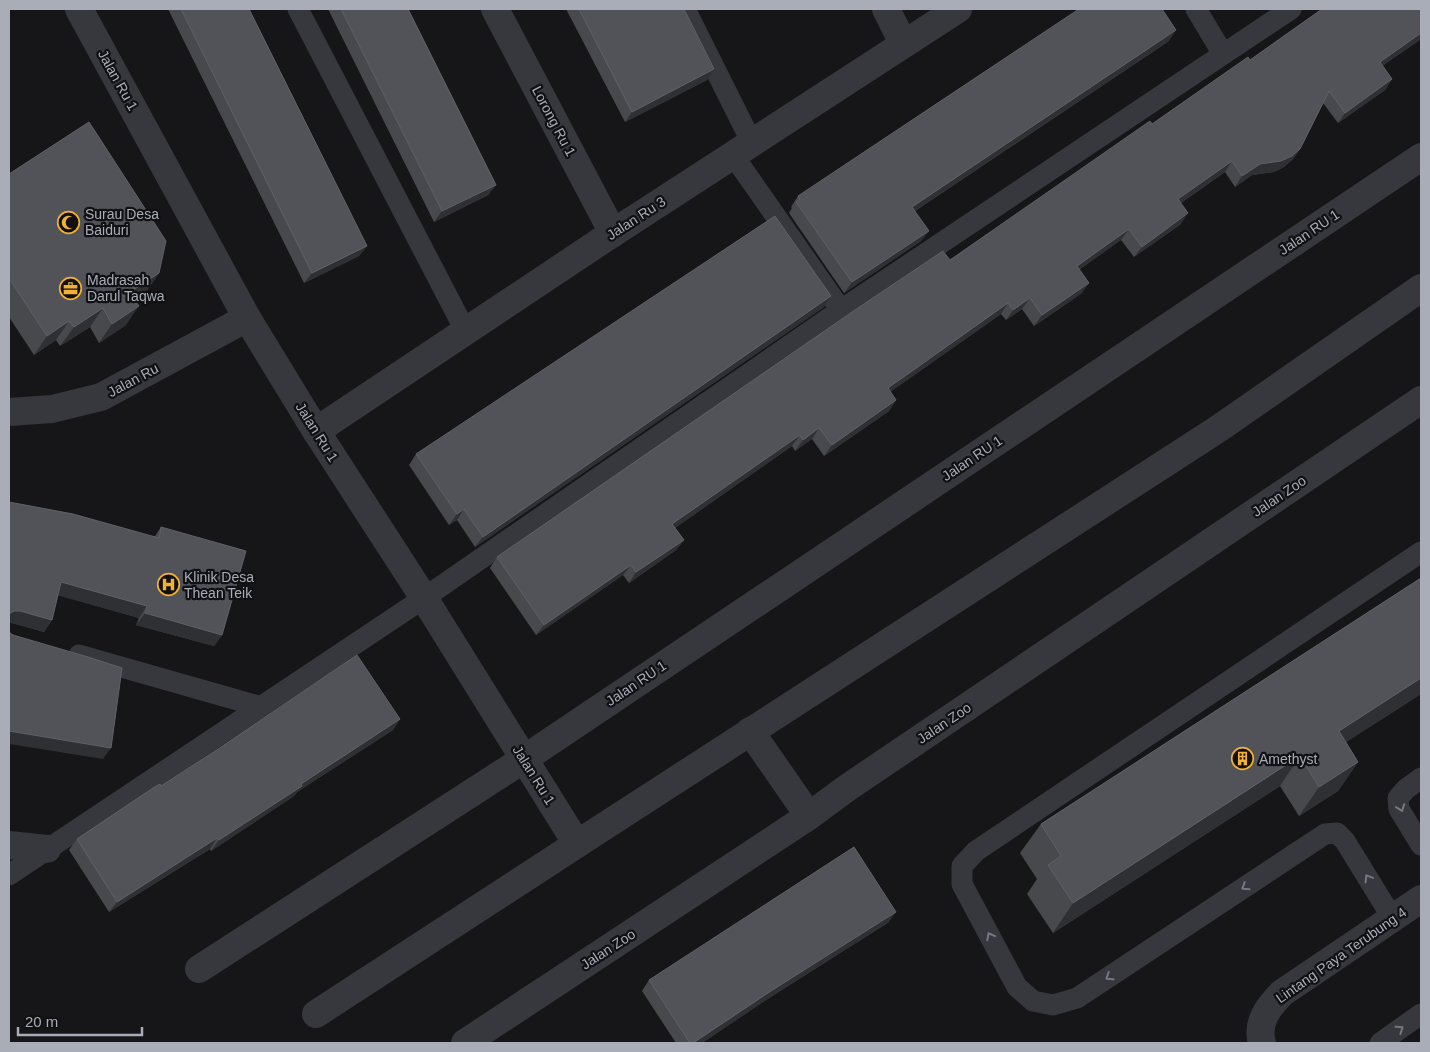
<svg xmlns="http://www.w3.org/2000/svg" width="1430" height="1052" font-family="Helvetica,sans-serif">
<style>
.lines{fill:none;stroke-linecap:round;stroke-linejoin:round}
.service{stroke:#37383d;stroke-width:21}
.minor{stroke:#37383d;stroke-width:28}
.tertiary{stroke:#37383d;stroke-width:28}
.wall{fill:#47494d}
.shaded-wall{fill:#2f3033}
.building{fill:#525359;stroke:#5f6168}
.oneway{stroke:#757881}
.labels{text-anchor:middle;dominant-baseline:central;stroke-width:4.5;stroke-linejoin:round;paint-order:stroke}
.street-label{font-size:14px;fill:#a8adb8;stroke:#111113}
.poi-label{font-size:14px;fill:#a8adb8;stroke:#111113;text-anchor:start}
</style>
<rect width="100%" height="100%" fill="#161618"/>
<g class="lines">
<!-- service -->
<g class="service">
<polyline points="298,9 466,332"/>
<polyline points="685,9 752,143"/>
<polyline points="1196,9 1223,54"/>
<polyline points="733,155 841,310"/>
<polyline points="79,655 262,707"/>
<polyline points="1421,778 1406,789 1398,798 1399,809 1421,845"/>
<polyline points="9,875 424,598 841,310 1291,9"/>
<polyline points="1393,919 1345,841 1337,833 1325,834 1077,998 1053,1005 1033,1001 1017,987 962,884 962,866 976,851 1421,552"/>
<polyline points="1380,1043 1421,1014"/>
</g>
<!-- minor -->
<g class="minor">
<polyline points="495,9 613,233"/>
<polyline points="886,9 903,43"/>
<polyline points="316,431 613,233 958,9"/>
<polyline points="750,731 809,816"/>
<polyline points="9,845 47,849"/>
<polyline points="199,969 524,759 1421,157"/>
<polyline points="316,1014 577,844"/>
<polyline points="465,1043 809,816 847,788 1421,400"/>
<path d="M1262 1043C1256 1023 1268 1007 1282 993L1421 899"/>
</g>
<!-- tertiary -->
<g class="tertiary">
<polyline points="79,9 247,318 316,431 424,598 577,844 1218,429 1421,288"/>
<polyline points="9,412 52,409 101,397 247,318"/>
</g>
</g>
<!-- wall -->
<g class="wall">
<polygon points="168,9 249,9 367,246 359,256 304,283"/>
<polygon points="328,9 408,9 496,185 488,195 434,222"/>
<polygon points="566,9 684,9 707,80 625,122"/>
<polygon points="1421,9 1421,39 1382,66 1392,79 1385,90 1338,123 1323,103 1300,149 1293,159 1284,167 1274,172 1252,175 1235,187 1225,172 1181,203 1181,224 1134,257 1121,240 1080,269 1082,293 1034,326 1022,309 1006,320 1001,314 890,392 896,400 889,411 824,456 812,439 795,451 792,446 675,528 684,540 676,550 629,583 623,575 536,635 490,568 497,557 950,260 1250,60"/>
<polygon points="1169,41 915,211 921,241 844,293 789,213 792,208 791,207 798,196"/>
<polygon points="9,174 159,273 146,292 134,299 126,325 99,343 90,327 60,346 56,340 34,355 9,317"/>
<polygon points="824,307 475,547 457,520 449,525 409,465 416,454"/>
<polygon points="161,527 222,635 214,646 136,625 139,618 58,595 52,620 44,632 12,623 155,536"/>
<polygon points="1421,578 1421,694 1346,742 1358,762 1338,791 1299,816 1280,786 1053,933 1027,894 1037,879 1020,853 1041,824"/>
<polygon points="400,719 393,730 297,792 294,796 211,851 210,849 109,912 69,850 77,839 161,786"/>
<polygon points="889,922 766,1000 702,1043 676,1043 642,991 649,980"/>
</g>
<!-- shaded-wall -->
<g class="shaded-wall">
<polygon points="1176,30 1169,41 904,218 912,207"/>
<polygon points="1421,33 1421,39 1372,73 1380,62"/>
<polygon points="714,69 707,80 625,122 632,112"/>
<polygon points="1392,79 1385,90 1338,123 1345,113"/>
<polygon points="1300,149 1293,159 1284,167 1274,172 1252,175 1235,187 1242,176 1260,164"/>
<polygon points="1232,161 1225,172 1171,210 1178,199"/>
<polygon points="496,185 488,195 434,222 442,211"/>
<polygon points="1188,213 1181,224 1134,257 1142,247"/>
<polygon points="1129,229 1121,240 1070,276 1077,266"/>
<polygon points="929,231 921,241 844,293 852,282"/>
<polygon points="367,246 359,256 304,283 312,273"/>
<polygon points="159,273 146,292 117,311 130,292"/>
<polygon points="1089,283 1082,293 1034,326 1042,315"/>
<polygon points="831,296 824,307 475,547 483,537"/>
<polygon points="1030,298 1022,309 1006,320 1013,310"/>
<polygon points="1008,303 1001,314 880,399 888,388"/>
<polygon points="139,306 126,325 99,343 112,324"/>
<polygon points="103,308 90,327 60,346 74,327"/>
<polygon points="69,321 56,340 34,355 47,336"/>
<polygon points="896,400 889,411 824,456 832,445"/>
<polygon points="819,428 812,439 795,451 803,440"/>
<polygon points="800,435 792,446 665,535 672,524"/>
<polygon points="464,509 457,520 449,525 457,514"/>
<polygon points="684,540 676,550 629,583 636,572"/>
<polygon points="631,565 623,575 536,635 544,625"/>
<polygon points="61,582 147,606 139,618 53,594"/>
<polygon points="14,611 20,611 52,620 44,632 12,623 9,623 9,614"/>
<polygon points="145,613 222,635 214,646 136,625"/>
<polygon points="1421,678 1421,694 1318,760 1339,731"/>
<polygon points="400,719 393,730 297,792 294,796 211,851 219,840 301,784"/>
<polygon points="9,731 111,748 103,759 9,744"/>
<polygon points="1300,756 1280,786 1053,933 1073,903"/>
<polygon points="1358,762 1338,791 1299,816 1319,787"/>
<polygon points="217,838 210,849 109,912 117,902"/>
<polygon points="896,912 889,922 766,1000 702,1043 693,1043 774,989"/>
</g>
<!-- building -->
<g class="building">
<polygon points="181,9 249,9 367,246 312,273"/>
<polygon points="341,9 408,9 496,185 442,211"/>
<polygon points="579,9 684,9 714,69 632,112"/>
<polygon points="1079,9 1162,9 1176,30 912,207 929,231 852,282 796,202 800,199 798,196"/>
<polygon points="1322,9 1421,9 1421,33 1380,62 1392,79 1345,113 1329,91 1300,149 1292,156 1281,161 1260,164 1242,176 1232,161 1178,199 1188,213 1142,247 1129,229 1077,266 1089,283 1042,315 1030,298 1013,310 1008,303 888,388 896,400 832,445 819,428 803,440 800,435 672,524 684,540 636,572 631,565 544,625 497,557 855,310 943,251 950,260 1150,121 1152,124 1248,57 1250,60"/>
<polygon points="89,122 166,241 159,273 130,292 139,306 112,324 103,308 74,327 69,321 47,336 9,278 9,174"/>
<polygon points="775,216 831,296 483,537 464,509 457,514 416,454"/>
<polygon points="9,502 73,514 159,538 161,527 246,551 222,635 145,613 147,606 61,582 52,620 20,611 14,611 9,614"/>
<polygon points="1421,578 1421,678 1339,731 1358,762 1319,787 1300,756 1073,903 1048,865 1061,856 1041,824"/>
<polygon points="9,632 13,635 88,657 122,668 111,748 9,731"/>
<polygon points="357,655 400,719 301,784 302,786 219,840 217,838 117,902 77,839 153,788 160,784 161,786 218,749"/>
<polygon points="854,847 896,912 774,989 693,1043 690,1043 649,980"/>
</g>
<!-- one-way arrows -->
<defs><path id="oneway-chevron" d="M-2-3.5L2.5 0L-2 3.5" fill="none" stroke-width="1.6" stroke-linecap="round" stroke-linejoin="round" transform="scale(1.25)"/></defs>
<g class="oneway">
<use href="#oneway-chevron" transform="translate(1401 808) rotate(70)"/>
<use href="#oneway-chevron" transform="translate(1368 878) rotate(-121)"/>
<use href="#oneway-chevron" transform="translate(1245 887) rotate(147)"/>
<use href="#oneway-chevron" transform="translate(990 936) rotate(-118)"/>
<use href="#oneway-chevron" transform="translate(1109 977) rotate(147)"/>
<use href="#oneway-chevron" transform="translate(1400 1029) rotate(-34)"/>
</g>
<!-- icons -->
<defs>
<symbol id="mosque-ring" viewBox="-11 -11 22 22"><circle r="9.5" fill="#111113" stroke="#f2b134" stroke-width="1.5"/><path d="M3.5-4.9A6 6 0 1 0 3.5 4.9A5 5 0 1 1 3.5-4.9Z" fill="#f2b134"/></symbol>
<symbol id="office-ring" viewBox="-11 -11 22 22"><circle r="9.5" fill="#111113" stroke="#f2b134" stroke-width="1.5"/><path d="M-6-3h4V-5.5h4V-3h4V5H-6ZM-1-4.5V-3h2v-1.5ZM-6 0V1H6V0Z" fill="#f2b134"/></symbol>
<symbol id="hospital-ring" viewBox="-11 -11 22 22"><circle r="9.5" fill="#111113" stroke="#f2b134" stroke-width="1.5"/><path d="M-5-5h3v3.5h4V-5h3V5h-3V1.5h-4V5h-3Z" fill="#f2b134"/></symbol>
<symbol id="building-ring" viewBox="-11 -11 22 22"><circle r="9.5" fill="#111113" stroke="#f2b134" stroke-width="1.5"/><path d="M-4-6H4V6H1V3H-1V6H-4ZM-2.5-4.3h1.7v1.8h-1.7ZM.8-4.3h1.7v1.8H.8ZM-2.5-1h1.7V.8h-1.7ZM.8-1h1.7V.8H.8Z" fill="#f2b134"/></symbol>
</defs>
<g fill-rule="evenodd">
<use href="#mosque-ring" x="56" y="210" width="25" height="25"/>
<use href="#office-ring" x="58" y="276" width="25" height="25"/>
<use href="#hospital-ring" x="156" y="572" width="25" height="25"/>
<use href="#building-ring" x="1230" y="746" width="25" height="25"/>
</g>
<g class="labels">
<!-- street labels -->
<g class="street-label">
<text transform="translate(118 80) rotate(61)">Jalan Ru 1</text>
<text transform="translate(554 121) rotate(62)">Lorong Ru 1</text>
<text transform="translate(636 218) rotate(-33)">Jalan Ru 3</text>
<text transform="translate(1309 232) rotate(-34)">Jalan RU 1</text>
<text transform="translate(133 380) rotate(-28)">Jalan Ru</text>
<text transform="translate(317 432) rotate(58)">Jalan Ru 1</text>
<text transform="translate(972 458) rotate(-34)">Jalan RU 1</text>
<text transform="translate(1279 496) rotate(-34)">Jalan Zoo</text>
<text transform="translate(636 683) rotate(-34)">Jalan RU 1</text>
<text transform="translate(944 723) rotate(-34)">Jalan Zoo</text>
<text transform="translate(534 775) rotate(58)">Jalan Ru 1</text>
<text transform="translate(608 949) rotate(-33)">Jalan Zoo</text>
<text transform="translate(1341 955) rotate(-35)">Lintang Paya Terubung 4</text>
</g>
<!-- poi labels -->
<g class="poi-label">
<text x="85" y="214">Surau Desa<tspan x="85" dy="16">Baiduri</tspan></text>
<text x="87" y="280">Madrasah<tspan x="87" dy="16">Darul Taqwa</tspan></text>
<text x="184" y="577">Klinik Desa<tspan x="184" dy="16">Thean Teik</tspan></text>
<text x="1259" y="759">Amethyst</text>
</g>
</g>
<!-- border -->
<rect width="1430" height="1052" fill="none" stroke="#a8adb8" stroke-width="20"/>
<!-- scale -->
<path d="M18 1027v8h124v-8" fill="none" stroke="#a8adb8" stroke-width="2.5"/>
<text x="25" y="1027" font-size="15" fill="#a8adb8" stroke="#111113" stroke-width="4" paint-order="stroke">20 m</text>
</svg>
